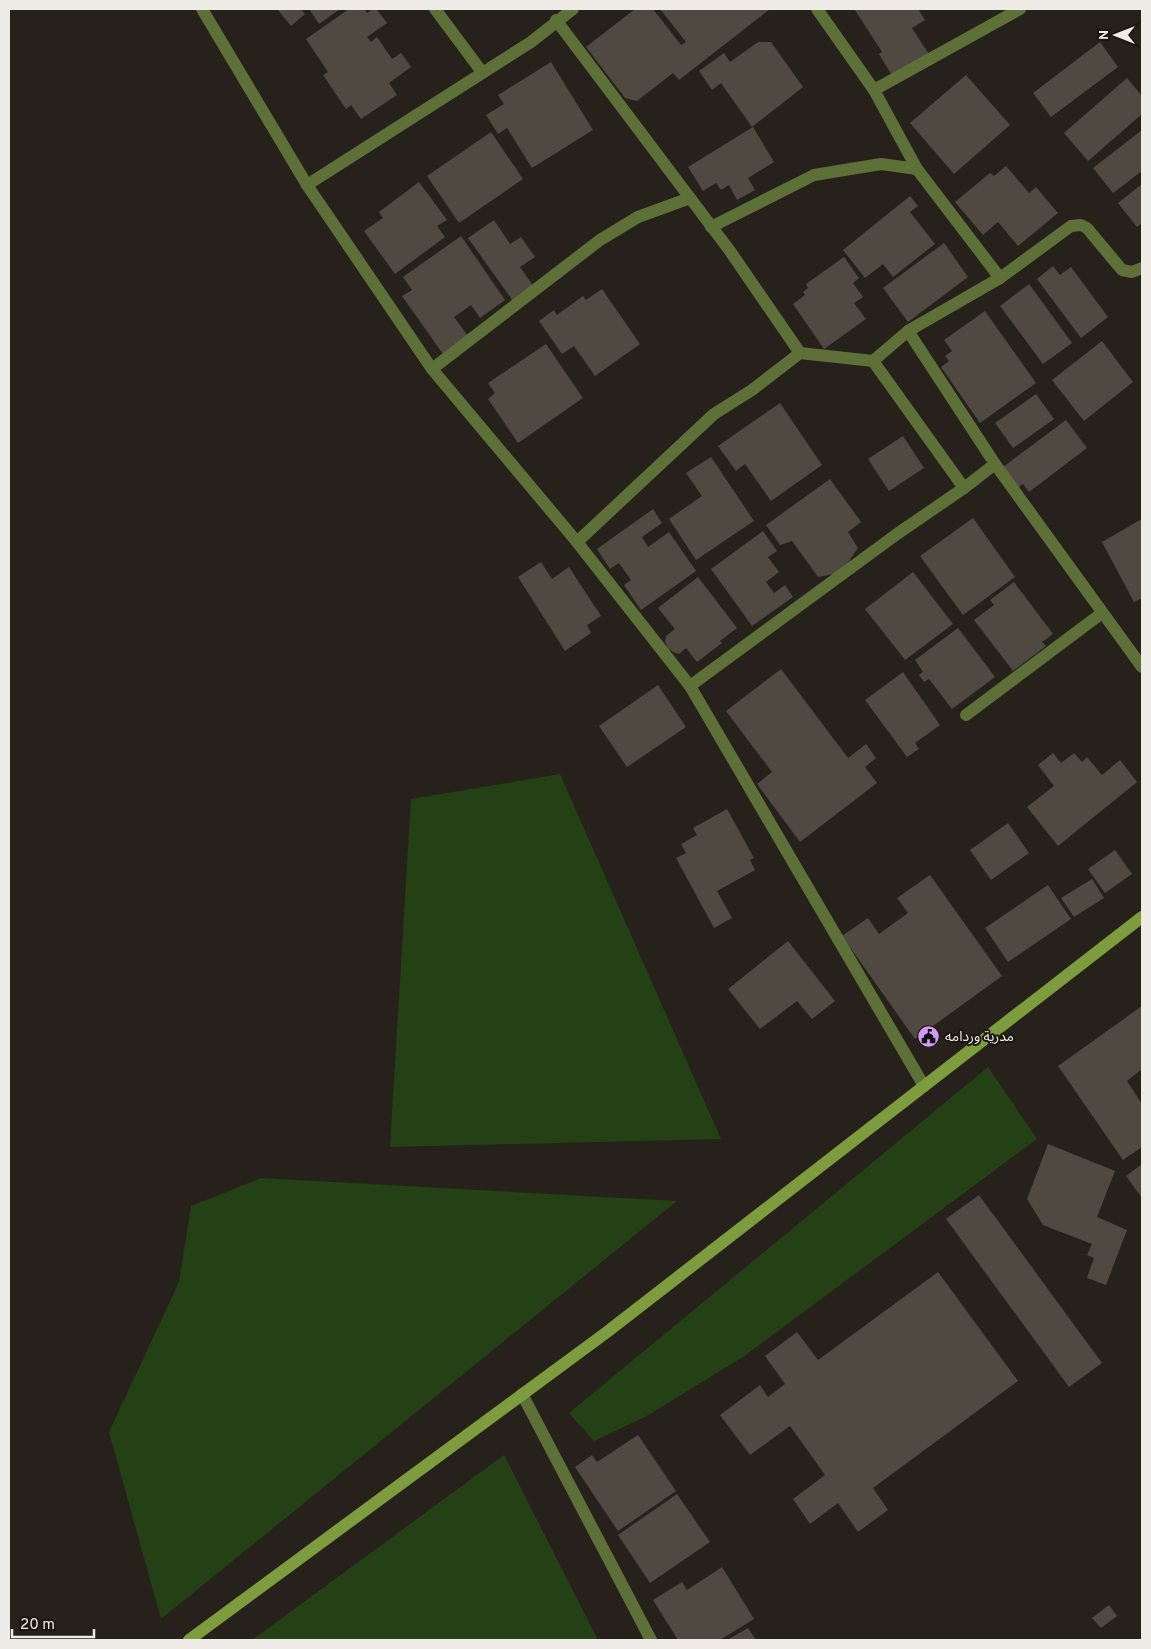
<svg xmlns="http://www.w3.org/2000/svg" width="1151" height="1649" font-family="Overpass,'Noto Sans Arabic',sans-serif">
<style>
.green{fill:#244015}
.building{fill:#4f4942}
.lines{fill:none;stroke-linecap:round;stroke-linejoin:round}
.street{stroke:#5c7038;stroke-width:12}
.secondary{stroke:#7d9c3e;stroke-width:12}
.labels{text-anchor:middle;dominant-baseline:central;stroke-width:4;stroke-linejoin:round;paint-order:stroke}
.poi-label{font-size:14px;fill:#efece7;stroke:#1c1711;text-anchor:start}
</style>
<rect width="100%" height="100%" fill="#26211a"/>
<!-- green -->
<g class="green">
<polygon points="560,774 721,1139 390,1147 411,799"/>
<polygon points="988,1067 1037,1139 743,1357 645,1417 594,1441 569,1413"/>
<polygon points="261,1178 677,1201 161,1619 109,1432 179,1282 191,1206"/>
<polygon points="504,1455 598,1640 252,1640"/>
</g>
<!-- building -->
<g class="building">
<polygon points="277,9 301,9 305,14 291,26"/>
<polygon points="309,9 340,9 319,24"/>
<polygon points="349,9 364,9 367,13 373,9 376,9 387,23 367,37 371,42 377,37 392,59 401,53 411,67 389,83 397,95 361,119 351,105 346,109 323,75 328,72 306,39"/>
<polygon points="635,9 653,9 681,45 686,42 660,9 770,9 679,80 673,73 637,101 625,98 586,47"/>
<polygon points="857,9 918,9 925,20 912,28 929,54 893,77 879,54 882,52 855,10"/>
<polygon points="758,42 771,42 803,87 752,127 721,83 712,90 699,71 724,53 730,62"/>
<polygon points="1100,42 1118,67 1051,117 1033,93"/>
<polygon points="551,62 593,130 532,168 507,128 498,134 486,115 504,104 498,95"/>
<polygon points="966,75 1010,125 954,174 910,123"/>
<polygon points="1127,78 1142,96 1142,114 1088,161 1064,133"/>
<polygon points="753,127 774,162 748,178 755,190 737,200 729,185 721,190 716,183 703,191 688,167"/>
<polygon points="1142,130 1142,171 1113,193 1093,168"/>
<polygon points="491,132 523,179 459,223 427,176"/>
<polygon points="1006,166 1029,193 1036,187 1058,213 1018,246 998,222 983,235 955,202 990,173 994,176"/>
<polygon points="419,182 447,220 437,226 445,237 395,274 364,231 383,218 379,212"/>
<polygon points="1142,184 1142,223 1137,227 1118,203"/>
<polygon points="910,196 918,206 910,212 935,244 893,277 883,264 865,278 843,250"/>
<polygon points="494,220 510,244 521,237 535,257 520,267 534,287 513,301 468,238"/>
<polygon points="461,236 505,300 480,318 471,305 454,317 468,336 443,354 402,296 412,290 403,277"/>
<polygon points="944,243 968,277 908,322 883,288"/>
<polygon points="844,257 859,278 853,283 863,297 854,303 866,319 824,349 793,304 805,295 803,292 808,288 806,284"/>
<polygon points="1053,266 1060,275 1071,267 1108,317 1081,338 1037,279"/>
<polygon points="1029,284 1072,343 1043,364 1000,306"/>
<polygon points="602,289 640,344 595,376 574,346 562,354 539,321 554,310 557,315 583,296 586,300"/>
<polygon points="985,311 1036,383 980,423 941,367 949,361 945,356 952,351 944,340"/>
<polygon points="1102,341 1133,382 1084,421 1052,380"/>
<polygon points="546,344 583,398 518,443 488,399 495,393 488,383"/>
<polygon points="1036,394 1054,419 1013,448 995,423"/>
<polygon points="780,403 822,465 771,501 745,464 736,471 718,446"/>
<polygon points="1066,420 1087,448 1029,492 1023,484 1017,488 1003,467"/>
<polygon points="903,436 924,468 889,491 868,459"/>
<polygon points="711,457 754,521 696,560 669,519 702,496 686,473"/>
<polygon points="830,479 861,522 848,532 858,548 847,564 834,574 818,577 792,541 780,545 766,525"/>
<polygon points="653,509 662,523 642,537 648,547 669,532 696,571 641,610 624,585 631,580 619,563 610,569 597,549"/>
<polygon points="973,518 1015,577 963,615 920,556"/>
<polygon points="1142,519 1142,598 1134,602 1102,542"/>
<polygon points="763,531 777,551 768,557 779,572 766,582 774,593 785,585 793,597 752,626 711,569"/>
<polygon points="541,562 552,579 569,567 601,616 587,625 591,633 565,651 518,577"/>
<polygon points="913,572 953,624 905,660 865,609"/>
<polygon points="698,577 737,628 720,641 722,643 697,662 686,648 679,654 673,652 668,648 665,642 666,636 675,629 658,608"/>
<polygon points="1014,582 1053,634 1042,642 1046,646 1013,671 974,620 994,605 990,600"/>
<polygon points="958,628 995,677 952,709 929,679 924,682 919,675 923,672 915,660"/>
<polygon points="781,669 848,758 866,744 876,758 865,767 877,783 800,842 757,784 772,772 726,711"/>
<polygon points="903,672 940,725 915,743 919,749 907,757 865,700"/>
<polygon points="658,685 686,727 627,767 599,726"/>
<polygon points="1053,753 1061,763 1074,753 1082,762 1087,757 1102,775 1120,760 1137,782 1058,846 1027,807 1054,786 1038,765"/>
<polygon points="727,809 754,858 750,860 755,870 717,891 732,918 714,928 676,858 686,853 681,844 697,835 693,828"/>
<polygon points="1008,823 1029,853 991,880 970,850"/>
<polygon points="1115,850 1132,874 1105,893 1088,869"/>
<polygon points="930,875 1002,976 915,1039 842,936 868,918 879,934 908,913 897,898"/>
<polygon points="1092,879 1104,898 1074,917 1061,898"/>
<polygon points="1048,885 1071,919 1008,962 985,928"/>
<polygon points="788,941 835,1001 812,1019 797,1001 760,1029 728,989"/>
<polygon points="1142,1006 1142,1069 1127,1081 1142,1104 1142,1147 1123,1160 1058,1066"/>
<polygon points="1048,1144 1115,1171 1097,1217 1127,1230 1106,1285 1087,1278 1094,1258 1087,1255 1092,1244 1043,1225 1027,1199"/>
<polygon points="1142,1164 1142,1198 1126,1176"/>
<polygon points="979,1195 1102,1363 1069,1387 946,1219"/>
<polygon points="938,1272 1018,1381 873,1488 888,1510 858,1532 838,1503 810,1524 793,1499 825,1475 790,1426 750,1455 720,1415 760,1385 768,1397 785,1384 765,1356 797,1332 818,1360"/>
<polygon points="638,1435 676,1491 618,1531 575,1467 592,1455 597,1462"/>
<polygon points="677,1494 710,1542 650,1583 618,1535"/>
<polygon points="722,1567 754,1619 720,1640 678,1640 653,1600 682,1582 687,1590"/>
<polygon points="1109,1605 1117,1616 1101,1628 1092,1618"/>
<polygon points="748,1628 756,1640 727,1640"/>
</g>
<g class="lines">
<!-- street -->
<g class="street">
<polyline points="202,9 307,185 432,369 577,542 690,686 924,1086"/>
<polyline points="435,9 482,72"/>
<polyline points="817,9 874,90 917,169 1000,278"/>
<polyline points="556,20 730,251 800,353 873,361 964,488"/>
<polyline points="874,90 1020,9"/>
<polyline points="307,185 531,42 573,9"/>
<polyline points="711,227 814,175 881,164 917,169"/>
<polyline points="908,331 995,464 1142,667"/>
<polyline points="873,361 908,331 1000,278 1071,226 1081,225 1087,228 1122,270 1132,272 1142,268"/>
<polyline points="432,369 600,240 638,217 690,198"/>
<polyline points="577,542 714,414 752,390 800,353"/>
<polyline points="690,686 897,534 964,488 995,464"/>
<polyline points="966,715 1102,613"/>
<polyline points="522,1394 651,1640"/>
</g>
<!-- secondary -->
<polyline class="secondary" points="189,1640 607,1332 1142,917"/>
</g>
<!-- icons -->
<defs>
<symbol id="civic-disc" viewBox="-11 -11 22 22"><circle r="9.5" fill="#d59bfb" stroke="#1c1711"/><path d="M-.6-6.5H3V-4.5H.6V-3L4-1V1h2V6H-6V1h2V-1L-.6-3ZM-1.2 2.5V6h2.4V2.5Z" fill="#111"/></symbol>
</defs>
<g fill-rule="evenodd">
<use href="#civic-disc" x="916" y="1024" width="25" height="25"/>
</g>
<g class="labels">
<!-- poi labels -->
<g class="poi-label">
<text x="945" y="1037">مدرية وردامه</text>
</g>
</g>
<!-- border -->
<rect width="1151" height="1649" fill="none" stroke="#efece7" stroke-width="20"/>
<!-- north arrow -->
<g transform="translate(1116 35) rotate(270)" stroke="#1c1711" stroke-width="4" paint-order="stroke">
<path d="M0-4L9 19L0 12L-9 19Z" fill="#efece7"/>
<text y="-8" font-size="14" font-weight="bold" text-anchor="middle" fill="#efece7">N</text>
</g>
<!-- scale -->
<path d="M12 1629v8h82v-8" fill="none" stroke="#efece7" stroke-width="2.5"/>
<text x="20" y="1629" font-size="15" fill="#efece7" stroke="#1c1711" stroke-width="4" paint-order="stroke">20 m</text>
</svg>
